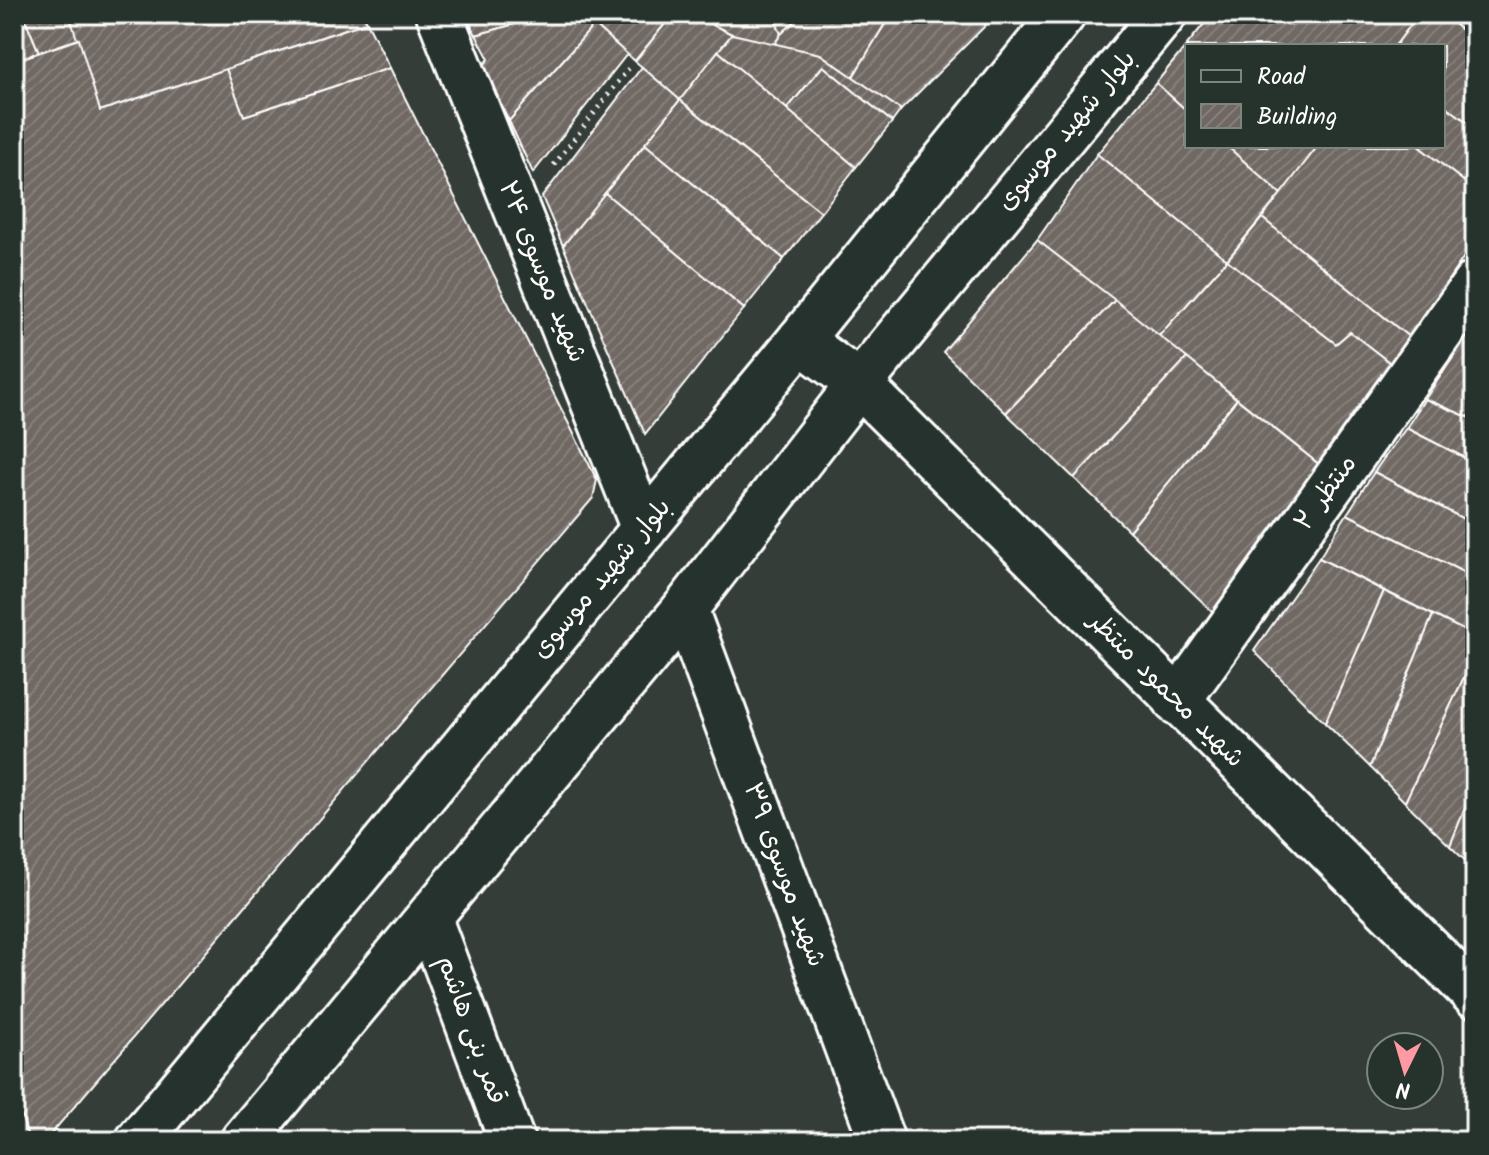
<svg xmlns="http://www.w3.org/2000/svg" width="1489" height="1155" font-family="Kalam,'Playpen Sans Arabic',sans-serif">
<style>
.building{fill:url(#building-hatch);stroke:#fff;stroke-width:2}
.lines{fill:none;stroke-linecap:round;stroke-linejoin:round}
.street-casing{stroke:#fff;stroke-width:50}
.secondary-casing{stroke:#fff;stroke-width:50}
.path{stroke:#fff;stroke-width:5;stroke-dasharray:2 6;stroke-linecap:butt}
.street{stroke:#26332d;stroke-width:44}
.secondary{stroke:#26332d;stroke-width:44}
.labels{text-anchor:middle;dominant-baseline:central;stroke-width:7;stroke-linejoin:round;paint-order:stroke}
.street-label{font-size:26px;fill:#fff;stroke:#26332d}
</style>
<defs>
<pattern id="building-hatch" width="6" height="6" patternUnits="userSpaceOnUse" patternTransform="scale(2)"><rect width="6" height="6" fill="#706762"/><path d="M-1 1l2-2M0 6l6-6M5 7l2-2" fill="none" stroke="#857e7a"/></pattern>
</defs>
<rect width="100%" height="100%" fill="#353d38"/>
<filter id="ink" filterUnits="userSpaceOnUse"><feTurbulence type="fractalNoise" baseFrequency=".0125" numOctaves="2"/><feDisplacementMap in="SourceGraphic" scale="16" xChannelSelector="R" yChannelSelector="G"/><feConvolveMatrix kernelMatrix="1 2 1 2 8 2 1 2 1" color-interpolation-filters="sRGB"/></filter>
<g filter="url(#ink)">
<!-- building -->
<g class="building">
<polygon points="14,14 23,14 39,52 14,61"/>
<polygon points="23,14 69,14 79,39 39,52"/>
<polygon points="69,14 363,14 367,22 100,111"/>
<polygon points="465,14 551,14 476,35"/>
<polygon points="551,14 604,14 509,121 483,66 489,59 476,35"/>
<polygon points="604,14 673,14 635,61 594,25"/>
<polygon points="673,14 690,14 732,34 680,100 635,61"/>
<polygon points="690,14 773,14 781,34 774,45 732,34"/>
<polygon points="773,14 803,14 781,34"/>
<polygon points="803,14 891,14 853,77 820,54 774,45 781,34"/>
<polygon points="891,14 993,14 994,17 901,110 853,77"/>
<polygon points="1212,14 1419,14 1395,46 1187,46 1187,111 1156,83"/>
<polygon points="1419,14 1442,14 1475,41 1475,128 1443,104 1443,46 1395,46"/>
<polygon points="1442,14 1475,14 1475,41"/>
<polygon points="367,22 390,68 244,116 226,69"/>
<polygon points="594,25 627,54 533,173 509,121"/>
<polygon points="732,34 820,54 901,110 892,122 823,66 787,109 718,51"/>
<polygon points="79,39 100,111 226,69 244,116 390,68 597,480 593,498 45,1141 29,1141 14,1090 14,61"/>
<polygon points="718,51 856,167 821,212 680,100"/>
<polygon points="823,66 892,122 856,167 787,109"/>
<polygon points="642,67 680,100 563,246 542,197"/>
<polygon points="1156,83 1187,111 1187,146 1227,146 1281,194 1227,260 1097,154"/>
<polygon points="680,100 821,212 784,259 645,144"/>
<polygon points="1443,104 1475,128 1475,190 1418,146 1443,146"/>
<polygon points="645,144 784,259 744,309 605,193"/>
<polygon points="1227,146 1318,146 1281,194"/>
<polygon points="1318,146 1418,146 1475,190 1475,240 1410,338 1262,218"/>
<polygon points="1097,154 1227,260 1159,336 1037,240"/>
<polygon points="605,193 744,309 645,434 563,246"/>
<polygon points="1262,218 1410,338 1394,366 1350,332 1336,344 1227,260"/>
<polygon points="1037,240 1115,300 1006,413 943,352"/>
<polygon points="1227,260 1336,344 1350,332 1394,366 1321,466 1159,336"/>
<polygon points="1115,300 1187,358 1074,478 1006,413"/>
<polygon points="1475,325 1475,420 1425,399"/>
<polygon points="1187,358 1237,399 1129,531 1074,478"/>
<polygon points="1237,399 1321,466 1216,615 1129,531"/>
<polygon points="1425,399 1475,420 1475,463 1406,428"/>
<polygon points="1406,428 1475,463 1475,525 1374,472"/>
<polygon points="1374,472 1475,525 1475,578 1347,514"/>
<polygon points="1347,514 1475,578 1475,636 1319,558"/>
<polygon points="1319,558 1384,591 1325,723 1254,651"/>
<polygon points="1384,591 1433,615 1370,767 1325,723"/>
<polygon points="1433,615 1475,636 1475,654 1405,802 1370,767"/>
<polygon points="1475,654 1475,783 1450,846 1405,802"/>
<polygon points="1475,783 1475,870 1450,846"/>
</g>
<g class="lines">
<defs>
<g id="street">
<polyline points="439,14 644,529"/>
<polyline points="685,609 882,1141"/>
<polyline points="1177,702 1475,284"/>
</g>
<g id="secondary">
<polyline points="800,340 859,384 1475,995"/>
<polyline points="429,919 512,1141"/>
<polyline points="138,1141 800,340 1063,14"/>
<polyline points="243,1141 685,609 859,384 1164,14"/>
</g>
</defs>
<!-- street casing -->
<use href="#street" class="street-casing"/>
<!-- secondary casing -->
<use href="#secondary" class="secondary-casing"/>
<!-- path -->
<polyline class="path" points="554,165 629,68"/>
<!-- street -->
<use href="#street" class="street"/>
<!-- secondary -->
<use href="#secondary" class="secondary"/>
</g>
</g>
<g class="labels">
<!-- street labels -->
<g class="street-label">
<text transform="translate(1067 131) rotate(-50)">بلوار شهید موسوی</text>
<text transform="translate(542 272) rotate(68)">شهید موسوی ۲۴</text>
<text transform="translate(1326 493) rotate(-54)">منتظر ۲</text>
<text transform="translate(602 579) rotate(-50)">بلوار شهید موسوی</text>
<text transform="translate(1166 690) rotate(45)">شهید محمود منتظر</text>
<text transform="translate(784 875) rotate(70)">شهید موسوی ۳۹</text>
<text transform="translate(471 1030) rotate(70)">قمر بنی هاشم</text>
</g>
</g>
<!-- margin -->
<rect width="1489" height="1155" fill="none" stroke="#26332d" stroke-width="48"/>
<rect x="24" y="24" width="1441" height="1107" fill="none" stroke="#fff" stroke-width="3" filter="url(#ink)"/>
<!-- legend -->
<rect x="1185" y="44" width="260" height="104" fill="#26332d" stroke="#7d8581" stroke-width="2"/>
<rect x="1201" y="70" width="40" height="12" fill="#26332d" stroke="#7d8581" stroke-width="2"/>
<text x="1257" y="84" font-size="24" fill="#ffffff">Road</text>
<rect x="1201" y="104" width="40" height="24" fill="url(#building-hatch)" stroke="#7d8581" stroke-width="2"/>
<text x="1257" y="124" font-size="24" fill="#ffffff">Building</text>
<!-- north arrow -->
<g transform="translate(1405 1071) rotate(185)"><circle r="38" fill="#26332d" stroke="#7d8581" stroke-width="2"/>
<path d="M0-6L14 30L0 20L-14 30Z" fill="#ff9aa2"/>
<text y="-12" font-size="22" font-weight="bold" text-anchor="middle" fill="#ffffff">N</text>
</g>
</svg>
